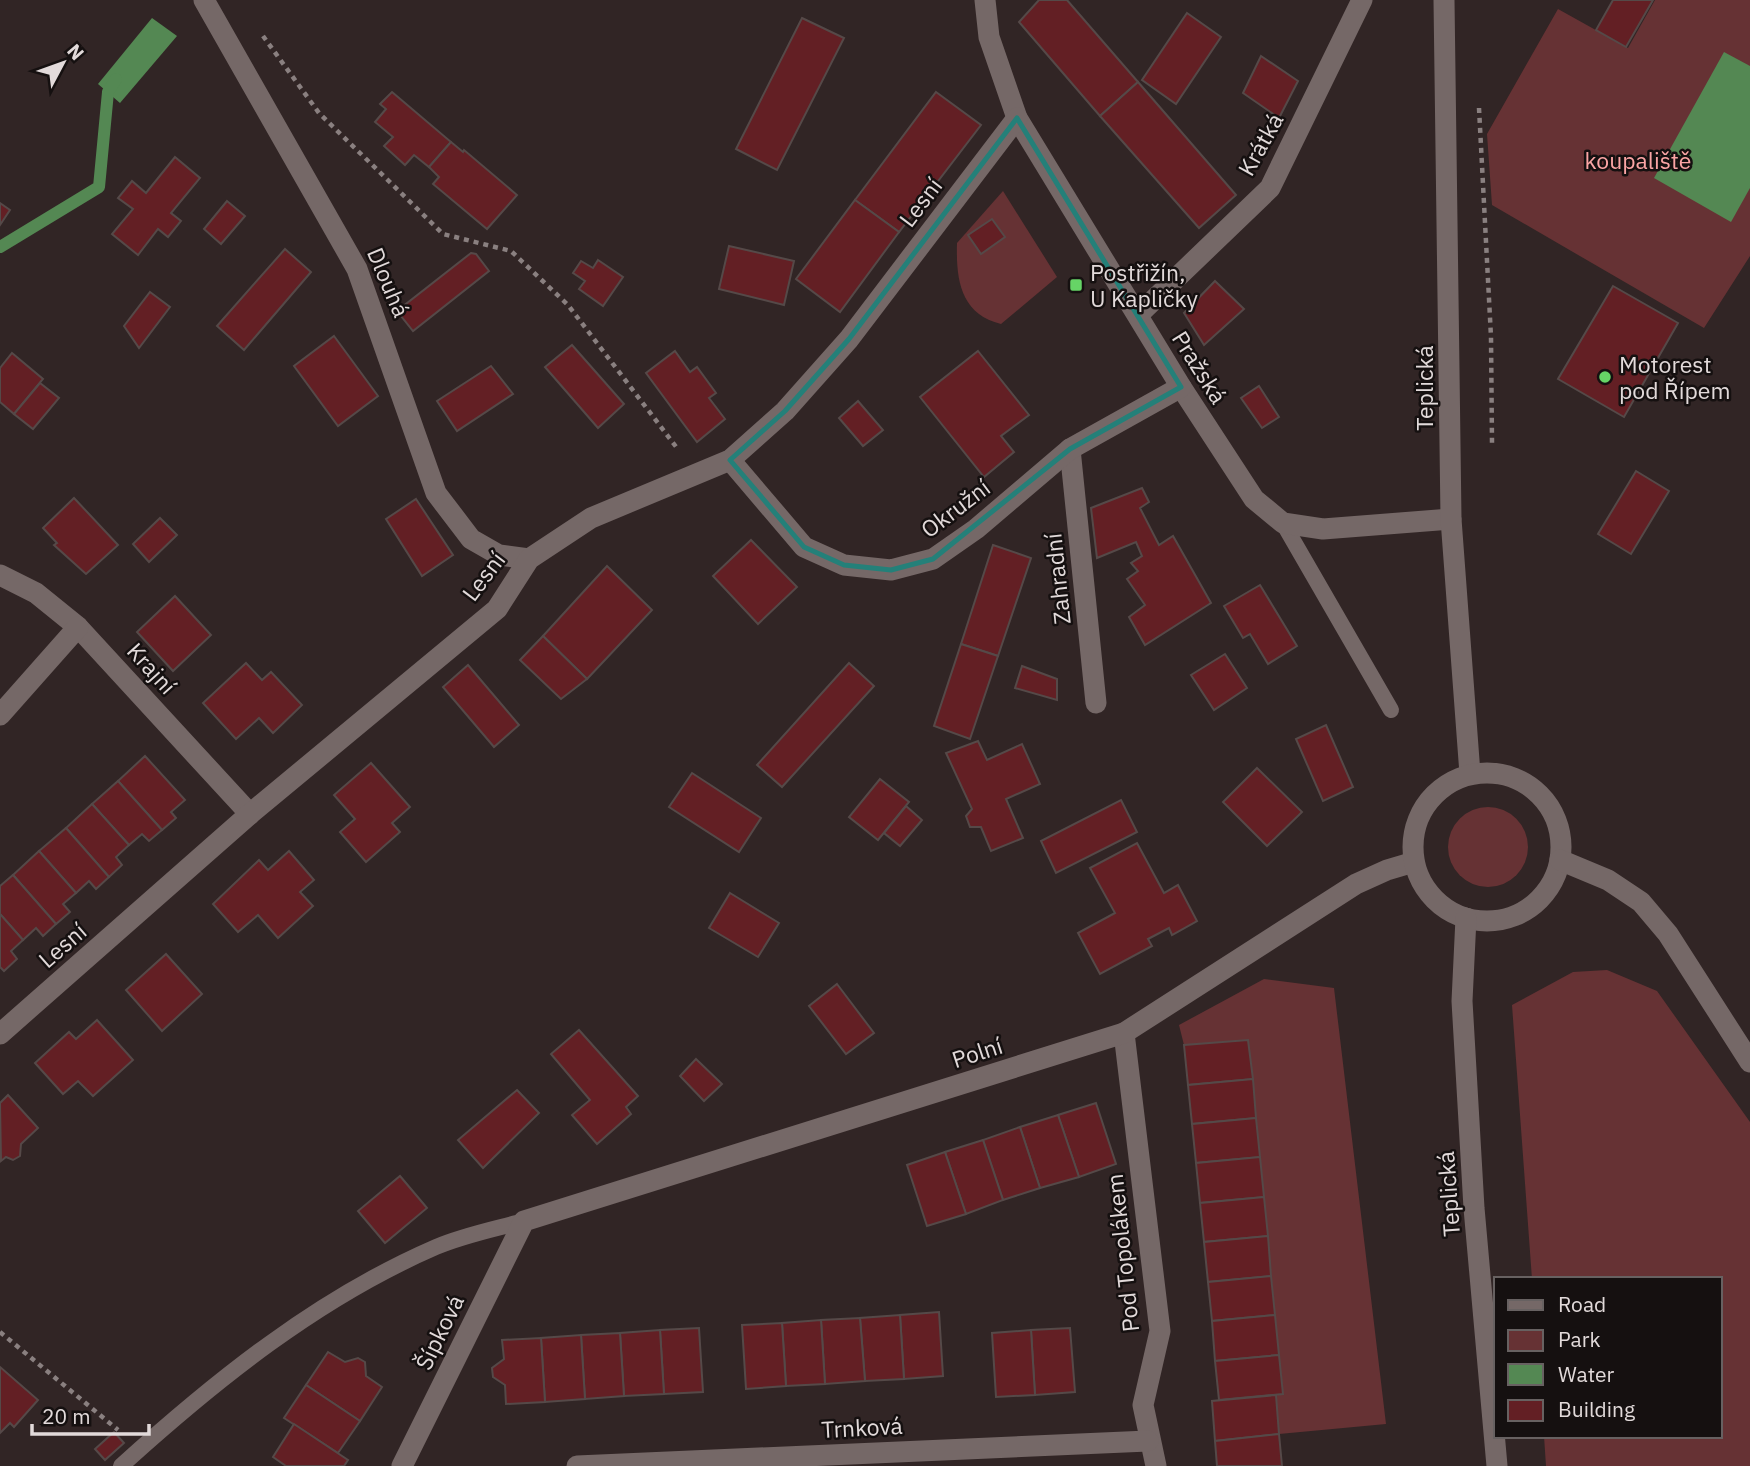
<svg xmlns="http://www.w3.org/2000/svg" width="1750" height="1466" font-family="'IBM Plex Sans',sans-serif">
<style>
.green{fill:#663234}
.water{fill:#548853}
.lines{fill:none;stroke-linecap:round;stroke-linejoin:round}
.stream{stroke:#548853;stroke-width:12}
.building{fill:#631f24;stroke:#554948;stroke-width:2}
.path{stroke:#8a8080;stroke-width:4.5;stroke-dasharray:5 5;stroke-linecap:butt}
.lane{stroke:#756867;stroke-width:16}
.street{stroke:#756867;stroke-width:21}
.secondary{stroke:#756867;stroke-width:21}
.marked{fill:none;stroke:#248079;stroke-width:5;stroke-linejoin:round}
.poi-dot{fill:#66d466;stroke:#151010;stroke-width:2.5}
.labels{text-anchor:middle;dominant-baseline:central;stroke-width:5;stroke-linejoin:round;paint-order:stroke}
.street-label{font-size:23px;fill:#e2dada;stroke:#151010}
.park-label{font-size:23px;fill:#fba5a5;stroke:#151010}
.poi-label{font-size:23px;fill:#e2dada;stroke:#151010;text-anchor:start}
</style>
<rect width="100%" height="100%" fill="#312525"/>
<!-- green -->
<g class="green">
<polygon points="1655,0 1750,0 1750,256 1704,328 1492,205 1487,134 1558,9 1628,48"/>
<path d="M1003 191 1057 277 1001 324C960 314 956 279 957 243Z"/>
<circle cx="1488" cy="847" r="40"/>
<polygon points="1607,970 1657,991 1750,1122 1750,1466 1546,1466 1544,1436 1720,1436 1720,1279 1532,1279 1512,1005 1573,972"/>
<polygon points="1264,979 1334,988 1386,1424 1279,1434 1276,1395 1283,1394 1248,1040 1184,1045 1179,1025"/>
</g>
<!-- water -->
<g class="water">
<polygon points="152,18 177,36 120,103 98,84"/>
<polygon points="1724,52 1750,66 1750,188 1731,222 1654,178"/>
</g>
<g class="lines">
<!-- stream -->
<polyline class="stream" points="0,247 99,187 108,92 116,79"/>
</g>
<!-- building -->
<g class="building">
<polygon points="1039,0 1067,0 1138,82 1100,116 1019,22"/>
<polygon points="1613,0 1653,0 1626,47 1596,30"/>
<polygon points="1187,13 1221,37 1176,104 1142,80"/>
<polygon points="802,18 844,38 777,170 736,149"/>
<polygon points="1261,56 1298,81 1279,118 1243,93"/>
<polygon points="1138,82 1236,195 1199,228 1100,116"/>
<polygon points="392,92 451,142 429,167 414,155 405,165 384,146 393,137 375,122 386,109 380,104"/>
<polygon points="936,92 981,125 899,232 855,200"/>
<polygon points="451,142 463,152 464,150 517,195 487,229 433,184 439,177 429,167"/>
<polygon points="175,157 200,178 171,213 181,221 168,237 158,229 138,255 112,234 133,209 118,198 132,181 146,193"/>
<polygon points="855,200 899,232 840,312 796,279"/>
<polygon points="227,201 245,216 221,244 204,229"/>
<polygon points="0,203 10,210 0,225"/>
<polygon points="992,219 1005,237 981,254 968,235"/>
<polygon points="729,246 794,261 784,305 719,289"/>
<polygon points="285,249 311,272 244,350 217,326"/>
<polygon points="471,253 476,254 489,271 413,331 397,311"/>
<polygon points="598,260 623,277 603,306 579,289 585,281 573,273 581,261 593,268"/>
<polygon points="1215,281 1244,309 1204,345 1184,313"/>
<polygon points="1613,286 1678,323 1624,417 1558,379"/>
<polygon points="150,292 170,307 139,348 124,326"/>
<polygon points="334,336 378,396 338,426 294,366"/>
<polygon points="572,345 624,404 598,428 545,367"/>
<polygon points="675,351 690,372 697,367 716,393 709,398 725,419 697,442 646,373"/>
<polygon points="978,351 1029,415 1001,436 1014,452 984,477 920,397"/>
<polygon points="12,353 43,379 14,414 0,402 0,368"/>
<polygon points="491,366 513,394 457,431 437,401"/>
<polygon points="40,383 59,398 33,429 14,414"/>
<polygon points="1259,386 1279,417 1262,428 1241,398"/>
<polygon points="858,401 883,430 863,446 839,418"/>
<polygon points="1636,471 1669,491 1631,554 1598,534"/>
<polygon points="1142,488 1149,502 1140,508 1159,545 1173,536 1211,603 1145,645 1129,617 1145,605 1127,579 1138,571 1131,563 1142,556 1136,542 1097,558 1091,508"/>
<polygon points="74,498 118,545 86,574 54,545 57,543 43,528"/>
<polygon points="416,499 453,555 422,576 386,519"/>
<polygon points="160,518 177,535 149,562 133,544"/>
<polygon points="751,540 797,587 758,624 713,576"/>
<polygon points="993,545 1031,558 998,656 961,644"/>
<polygon points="607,566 652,610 587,679 543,636"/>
<polygon points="1260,585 1297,646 1268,664 1250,634 1243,638 1224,606"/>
<polygon points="175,596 211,635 173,671 137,632"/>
<polygon points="543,636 587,679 561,699 520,660"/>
<polygon points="961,644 998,656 970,739 934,726"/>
<polygon points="1225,654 1247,688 1214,710 1191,675"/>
<polygon points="246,663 262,680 271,672 302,705 273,733 259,718 236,739 203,703"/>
<polygon points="849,663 874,686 782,787 757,765"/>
<polygon points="468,665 519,725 494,747 443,687"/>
<polygon points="1022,666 1057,679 1057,700 1015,688"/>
<polygon points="1326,725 1353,787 1323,801 1296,739"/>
<polygon points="978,741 987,760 1022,744 1040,784 1006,799 1023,838 991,851 981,827 970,827 966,816 972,809 946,753"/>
<polygon points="145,756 185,800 171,812 176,818 162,830 118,781"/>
<polygon points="371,763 410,807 392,823 400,832 366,862 340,832 355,819 334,795"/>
<polygon points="1257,768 1302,812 1267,846 1223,802"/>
<polygon points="692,773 761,818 739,852 669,807"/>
<polygon points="880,779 909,802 878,840 849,817"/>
<polygon points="118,781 162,830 149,841 142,834 129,845 92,804"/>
<polygon points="1121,800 1137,832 1056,873 1041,841"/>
<polygon points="92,804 129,845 116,857 122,865 109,877 66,828"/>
<polygon points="906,806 922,820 900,846 884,833"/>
<polygon points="66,828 109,877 96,889 89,881 76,893 39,851"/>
<polygon points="1137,843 1164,893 1178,885 1197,921 1172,935 1169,928 1148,939 1152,946 1100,974 1078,933 1115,913 1090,868"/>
<polygon points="39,851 76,893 63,904 70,912 56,924 13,875"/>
<polygon points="289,851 314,880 300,892 313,906 278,938 258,915 238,932 213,904 259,860 268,870"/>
<polygon points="13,875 56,924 43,936 36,928 23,940 0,914 0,886"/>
<polygon points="730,893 779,923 758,957 709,928"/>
<polygon points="0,914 23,940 11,951 17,959 4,971 0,967"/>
<polygon points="166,954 202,994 162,1031 126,990"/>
<polygon points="837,984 874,1033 846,1054 809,1006"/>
<polygon points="97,1020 133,1060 93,1096 78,1081 63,1094 35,1063 69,1032 76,1039"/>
<polygon points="579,1030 638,1096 626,1107 631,1114 597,1144 572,1115 590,1100 551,1054"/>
<polygon points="1248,1040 1253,1079 1188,1085 1184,1045"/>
<polygon points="696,1059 722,1084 704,1101 680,1076"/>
<polygon points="1253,1079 1256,1118 1192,1124 1188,1085"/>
<polygon points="517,1090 539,1113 483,1168 458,1140"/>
<polygon points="8,1095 38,1128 21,1144 20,1156 13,1160 6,1157 1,1161 0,1103"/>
<polygon points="1096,1103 1116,1164 1079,1177 1058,1115"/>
<polygon points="1058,1115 1079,1177 1040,1188 1020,1127"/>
<polygon points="1256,1118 1260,1157 1196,1163 1192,1124"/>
<polygon points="1020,1127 1040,1188 1003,1200 983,1140"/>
<polygon points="983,1140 1003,1200 966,1214 945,1152"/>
<polygon points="945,1152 966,1214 927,1226 907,1165"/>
<polygon points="1260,1157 1264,1197 1200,1203 1196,1163"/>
<polygon points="400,1176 427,1208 385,1243 358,1211"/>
<polygon points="1264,1197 1268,1236 1204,1242 1200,1203"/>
<polygon points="1268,1236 1271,1276 1208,1282 1204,1242"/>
<polygon points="1271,1276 1275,1315 1212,1321 1208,1282"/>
<polygon points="939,1312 943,1376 904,1379 900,1315"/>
<polygon points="900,1315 904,1379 865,1381 860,1318"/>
<polygon points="1275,1315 1279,1355 1215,1361 1212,1321"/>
<polygon points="860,1318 865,1381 825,1384 821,1320"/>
<polygon points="821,1320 825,1384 786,1386 782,1323"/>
<polygon points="782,1323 786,1386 746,1389 742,1325"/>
<polygon points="699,1328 703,1392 664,1394 660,1330"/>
<polygon points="1070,1328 1075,1392 1035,1395 1031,1330"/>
<polygon points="660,1330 664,1394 624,1396 620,1333"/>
<polygon points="1031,1330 1035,1395 996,1397 992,1333"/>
<polygon points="620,1333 624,1396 585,1399 581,1335"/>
<polygon points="581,1335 585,1399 545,1402 541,1338"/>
<polygon points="541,1338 545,1402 506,1404 505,1385 493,1377 492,1368 504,1359 502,1340"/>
<polygon points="328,1352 345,1362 358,1358 365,1362 366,1376 382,1387 360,1421 306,1385"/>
<polygon points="1279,1355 1283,1394 1219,1400 1215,1361"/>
<polygon points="0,1367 38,1400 14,1427 10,1423 0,1433"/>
<polygon points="306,1385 360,1421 338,1453 284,1418"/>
<polygon points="1276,1395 1279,1434 1215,1441 1212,1401"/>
<polygon points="294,1424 348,1460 344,1466 286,1466 273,1457"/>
<polygon points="114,1432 124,1443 105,1460 95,1449"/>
<polygon points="1279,1434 1282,1466 1217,1466 1215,1441"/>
</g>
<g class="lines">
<!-- path -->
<g class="path">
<polyline points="263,36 319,113 443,234 511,251 568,305 677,448"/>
<polyline points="1479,108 1491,337 1492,443"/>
<polyline points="0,1332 118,1430"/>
</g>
<!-- lane -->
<g class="lane">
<polyline points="1283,523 1391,710"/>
<path d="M121 1466C216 1380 318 1298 436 1247 464 1235 495 1229 524 1221"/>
</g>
<!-- street -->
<g class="street">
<polyline points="204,0 357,269 436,493 471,539 499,555 529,559"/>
<polyline points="985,0 989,37 1017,118 1181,387 1254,499 1283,523 1323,529 1451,519"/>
<polyline points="1138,315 1270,188 1362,0"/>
<polyline points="1070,449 1096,703"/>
<polyline points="730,460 804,547 844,565 891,570 933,559 976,529 1070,449 1181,387"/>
<polyline points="0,575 36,593 78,627 250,814"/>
<polyline points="0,715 78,627"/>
<polyline points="1124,1033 1160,1331 1143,1405 1156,1466"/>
<polyline points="0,1034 250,814 497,609 529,559 591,518 730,460 785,411 849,339 1017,118"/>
<polyline points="402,1466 524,1221 1124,1033 1356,884 1387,870 1414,862"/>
<polyline points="577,1466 1148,1441"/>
</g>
<!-- secondary -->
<g class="secondary">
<polyline points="1444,0 1451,519 1470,774"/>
<circle cx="1487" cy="847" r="74"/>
<polyline points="1560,860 1608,880 1641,902 1668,934 1750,1062"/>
<polyline points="1466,918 1462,1001 1474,1208 1497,1466"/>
</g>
</g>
<!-- marked area -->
<path class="marked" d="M1017 118 1181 387 1070 449 933 559 891 570 844 565 804 547 730 460 785 411 849 339Z"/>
<!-- markers -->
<g class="poi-dot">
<rect x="1069" y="278" width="14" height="14" rx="3.5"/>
<circle cx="1605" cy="377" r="7"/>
</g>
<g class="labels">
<!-- street labels -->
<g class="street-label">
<text transform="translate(1260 144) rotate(-61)">Krátká</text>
<text transform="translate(920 202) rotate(-53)">Lesní</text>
<text transform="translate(389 282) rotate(67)">Dlouhá</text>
<text transform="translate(1200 367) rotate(58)">Pražská</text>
<text transform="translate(1424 388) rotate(-90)">Teplická</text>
<text transform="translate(955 508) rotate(-37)">Okružní</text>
<text transform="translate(483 576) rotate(-53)">Lesní</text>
<text transform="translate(1057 579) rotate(-96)">Zahradní</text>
<text transform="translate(152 668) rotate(48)">Krajní</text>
<text transform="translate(62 945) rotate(-41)">Lesní</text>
<text transform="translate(977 1052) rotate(-18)">Polní</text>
<text transform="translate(1448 1194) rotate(-94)">Teplická</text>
<text transform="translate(1122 1253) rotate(-96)">Pod Topolákem</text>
<text transform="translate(439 1332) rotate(-64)">Šípková</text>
<text transform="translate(862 1427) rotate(-3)">Trnková</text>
</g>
<!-- park labels -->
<g class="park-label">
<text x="1638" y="160">koupaliště</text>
</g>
<!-- poi labels -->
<g class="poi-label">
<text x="1090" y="272">Postřižín,<tspan x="1090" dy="26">U Kapličky</tspan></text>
<text x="1619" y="364">Motorest<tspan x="1619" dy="26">pod Řípem</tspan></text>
</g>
</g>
<!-- legend -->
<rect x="1494" y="1277" width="228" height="161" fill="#151010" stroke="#676161" stroke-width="2"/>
<rect x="1508" y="1300" width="35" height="10" fill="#756867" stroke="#676161" stroke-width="2"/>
<text x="1558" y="1312" font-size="21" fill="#e2dada">Road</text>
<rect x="1508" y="1330" width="35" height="21" fill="#663234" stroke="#676161" stroke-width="2"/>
<text x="1558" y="1347" font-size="21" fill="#e2dada">Park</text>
<rect x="1508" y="1364" width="35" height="21" fill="#548853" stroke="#676161" stroke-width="2"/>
<text x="1558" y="1382" font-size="21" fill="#e2dada">Water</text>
<rect x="1508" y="1400" width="35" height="21" fill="#631f24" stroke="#676161" stroke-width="2"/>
<text x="1558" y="1417" font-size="21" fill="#e2dada">Building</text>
<!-- north arrow -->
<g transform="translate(63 63) rotate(49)" stroke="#151010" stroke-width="5" paint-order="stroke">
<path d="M0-5L12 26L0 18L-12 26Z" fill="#e2dada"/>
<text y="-10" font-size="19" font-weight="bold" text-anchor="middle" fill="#e2dada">N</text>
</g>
<!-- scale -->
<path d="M32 1424v10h117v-10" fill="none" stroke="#e2dada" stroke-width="3.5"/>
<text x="42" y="1424" font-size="21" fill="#e2dada" stroke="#151010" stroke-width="5" paint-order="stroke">20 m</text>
</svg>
